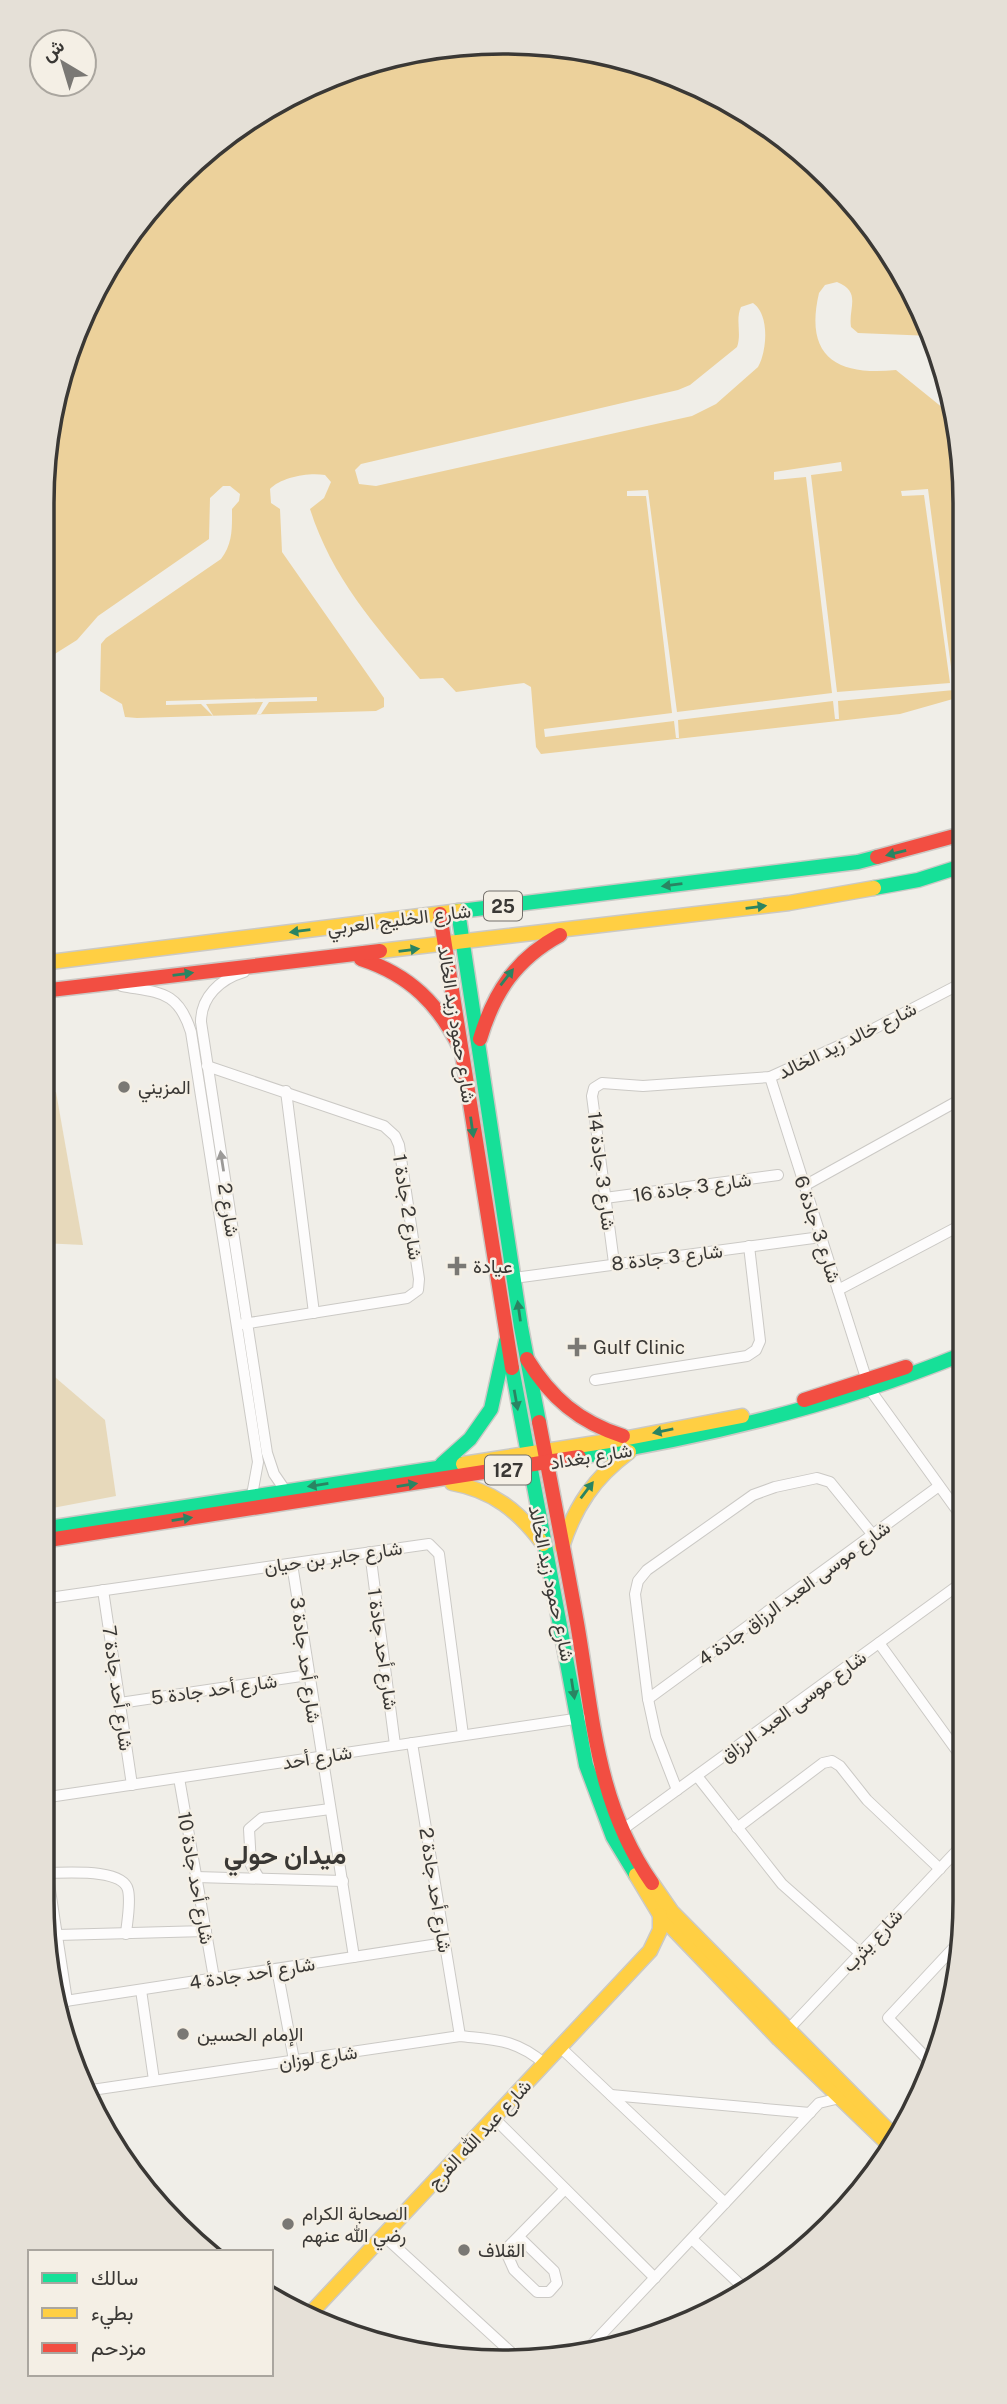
<svg xmlns="http://www.w3.org/2000/svg" width="1007" height="2404" font-family="'Public Sans',Vazirmatn,sans-serif">
<style>
.green{fill:#e7d9bb}
.water{fill:#ecd19b;fill-rule:evenodd}
.pier{fill:#f0eee8}
.lines{fill:none;stroke-linecap:round;stroke-linejoin:round}
.street-casing{stroke:#cbc9c5;stroke-width:12}
.fast-casing{stroke:#cbc9c5;stroke-width:17}
.slow-casing{stroke:#cbc9c5;stroke-width:17}
.jam-casing{stroke:#cbc9c5;stroke-width:17}
.street{stroke:#fdfcfc;stroke-width:10}
.fast{stroke:#16e098;stroke-width:14}
.slow{stroke:#ffcf43;stroke-width:14}
.jam{stroke:#f24e42;stroke-width:14}
.oneway{fill:#2a8462}
.oneway2{fill:#9c9a98}
.poi-dot{fill:#7a7874;stroke:#f4efe5;stroke-width:2.5}
.labels{text-anchor:middle;dominant-baseline:central;stroke-width:5;stroke-linejoin:round;paint-order:stroke}
.shield{fill:#f4efe5;stroke:#726f6a;stroke-width:2}
.shield-label{font-size:18px;font-weight:bold;fill:#3a3835}
.street-label{font-size:19px;fill:#3a3835;stroke:#f4efe5}
.poi-label{font-size:19px;fill:#3a3835;stroke:#f4efe5;text-anchor:start}
.district-label{font-size:26px;font-weight:bold;fill:#3a3835;stroke:#f4efe5}
.rim{fill:none;stroke:#3a3835;stroke-width:3.5}
</style>
<rect width="100%" height="100%" fill="#f0eee8"/>
<!-- green -->
<g class="green">
<polygon points="56,1092 83,1245 42,1243 42,1093"/>
<polygon points="42,1366 105,1420 116,1496 42,1510"/>
</g>
<!-- water -->
<path class="water" d="M473 43 563 46 651 66 760 120 851 200 930 327 932 336 858 333 851 327C848 308 862 292 837 282L825 285 819 293C804 357 837 376 896 370L954 417 961 443 962 636 953 638 960 697 900 714 541 754 536 747 531 687 524 683 456 692 443 678 420 679C374 624 332 578 310 509L324 498 331 482 325 475C309 472 281 477 270 489L271 503 280 509 282 552 384 698V707L376 711 137 718 125 717 122 704 100 691 101 644 106 638 221 559C233 543 232 528 232 509L239 501 240 494 230 486H223L210 498 209 539 98 616 77 640 42 662V504L66 356 104 273 156 200 222 138 299 90 384 58ZM753 303C770 315 767 351 758 367L716 404 692 416 376 486 359 484 355 470 361 464 678 390 690 385 737 347C742 333 735 320 741 307Z"/>
<!-- pier -->
<g class="pier">
<polygon points="841,462 842,471 811,475 837,692 950,683 924,495 902,496 901,491 928,489 954,690 838,701 839,719 835,719 833,701 678,720 679,738 676,738 674,721 545,737 544,729 672,713 646,496 627,496 627,491 648,490 677,712 832,693 806,477 774,480 774,472"/>
<polygon points="317,697 317,701 269,702 261,714 256,715 263,702 206,704 214,717 201,704 166,705 166,701"/>
</g>
<g class="lines">
<defs>
<g id="street">
<path d="M244 972C220 979 201 997 201 1022L267 1453 274 1474 285 1490"/>
<path d="M122 986C159 993 178 990 191 1032L258 1462 252 1495"/>
<polyline points="207,1066 384,1126 395,1136 399,1145 419,1279 418,1290 407,1298 243,1324"/>
<polyline points="770,1077 867,1381"/>
<polyline points="286,1091 314,1313"/>
<polyline points="804,1186 963,1098"/>
<polyline points="605,1198 778,1175"/>
<polyline points="614,1263 592,1096 594,1088 602,1083 643,1086 770,1077 854,1039 962,983"/>
<polyline points="514,1278 821,1237"/>
<polyline points="838,1290 963,1224"/>
<polyline points="595,1380 747,1356 756,1350 760,1341 749,1246"/>
<polyline points="871,1391 964,1520"/>
<polyline points="370,1552 395,1745"/>
<polyline points="292,1564 354,1957"/>
<polyline points="103,1590 132,1785"/>
<polyline points="42,1599 429,1544 439,1554 463,1735"/>
<polyline points="879,1643 965,1762"/>
<polyline points="648,1699 939,1486"/>
<polyline points="120,1703 308,1675"/>
<polyline points="412,1743 460,2036"/>
<polyline points="697,1776 782,1884 860,1953"/>
<polyline points="179,1778 214,1978"/>
<polyline points="677,1790 656,1736 648,1699 635,1594 638,1581 647,1570 753,1495 775,1487 817,1478 830,1482 873,1535"/>
<polyline points="42,1798 581,1718"/>
<polyline points="737,1828 823,1763 832,1761 840,1766 867,1800 940,1869"/>
<polyline points="622,1830 964,1581"/>
<polyline points="42,1838 67,2001"/>
<path d="M47 1873C66 1873 123 1868 128 1890 131 1903 127 1921 126 1934"/>
<polyline points="196,1877 343,1881"/>
<polyline points="259,1878 251,1865 249,1829 262,1818 330,1809"/>
<polyline points="57,1935 206,1931"/>
<polyline points="277,1969 294,2060"/>
<polyline points="141,1990 154,2080"/>
<polyline points="59,2002 445,1943"/>
<polyline points="785,2033 965,1842"/>
<polyline points="560,2047 725,2203"/>
<polyline points="932,2064 888,2018 958,1943"/>
<path d="M85 2091 460 2036C496 2040 516 2039 545 2064"/>
<polyline points="611,2095 810,2113"/>
<polyline points="494,2118 655,2278"/>
<polyline points="384,2236 515,2356"/>
<polyline points="519,2237 554,2271 557,2283 549,2292 537,2292 514,2270 506,2252 510,2245 565,2189"/>
<polyline points="692,2239 747,2291"/>
<polyline points="584,2353 819,2103 840,2098"/>
</g>
<g id="fast">
<polyline points="874,888 918,880 962,866"/>
<polyline points="458,911 521,1327 539,1422"/>
<polyline points="460,911 858,862 877,857"/>
<polyline points="512,1368 586,1765 613,1837 636,1875"/>
<path d="M579 1457C712 1436 838 1405 963 1354"/>
<polyline points="442,1464 470,1439 491,1409 506,1341"/>
<polyline points="42,1529 463,1464"/>
</g>
<g id="slow">
<polyline points="380,951 789,903 874,888"/>
<polyline points="42,963 460,911"/>
<polyline points="463,1464 628,1438 742,1416"/>
<path d="M452 1483C492 1490 519 1511 543 1544"/>
<path d="M562 1547C575 1506 595 1477 629 1452"/>
<polyline points="636,1875 660,1915 779,2039 889,2145"/>
<polyline points="652,1883 672,1912 894,2136"/>
<polyline points="308,2316 650,1951 660,1930 660,1915"/>
</g>
<g id="jam">
<polyline points="877,857 962,834"/>
<polyline points="440,914 512,1368"/>
<path d="M361 959C410 975 439 1004 461 1050"/>
<polyline points="42,991 380,951"/>
<path d="M480 1039C494 992 516 959 560 935"/>
<path d="M527 1359C551 1398 579 1422 623 1436"/>
<polyline points="804,1400 906,1367"/>
<path d="M539 1422C552 1489 565 1556 577 1623 593 1715 596 1803 652 1883"/>
<polyline points="42,1541 579,1457"/>
</g>
</defs>
<!-- street casing -->
<use href="#street" class="street-casing"/>
<!-- fast casing -->
<use href="#fast" class="fast-casing"/>
<!-- slow casing -->
<use href="#slow" class="slow-casing"/>
<!-- jam casing -->
<use href="#jam" class="jam-casing"/>
<!-- street -->
<use href="#street" class="street"/>
<!-- fast -->
<use href="#fast" class="fast"/>
<!-- slow -->
<use href="#slow" class="slow"/>
<!-- jam -->
<use href="#jam" class="jam"/>
</g>
<!-- one-way arrows -->
<defs><path id="oneway-solid" d="M-6-.8H1V-3.2L6.5 0L1 3.2V.8H-6Z" transform="scale(1.75)"/></defs>
<g class="oneway">
<use href="#oneway-solid" transform="translate(896 853) rotate(166)"/>
<use href="#oneway-solid" transform="translate(672 885) rotate(173)"/>
<use href="#oneway-solid" transform="translate(756 907) rotate(-7)"/>
<use href="#oneway-solid" transform="translate(300 931) rotate(173)"/>
<use href="#oneway-solid" transform="translate(409 950) rotate(-7)"/>
<use href="#oneway-solid" transform="translate(183 974) rotate(-7)"/>
<use href="#oneway-solid" transform="translate(507 977) rotate(-52)"/>
<use href="#oneway-solid" transform="translate(472 1127) rotate(82)"/>
<use href="#oneway-solid" transform="translate(519 1311) rotate(-98)"/>
<use href="#oneway-solid" transform="translate(516 1400) rotate(80)"/>
<use href="#oneway-solid" transform="translate(663 1431) rotate(169)"/>
<use href="#oneway-solid" transform="translate(318 1485) rotate(171)"/>
<use href="#oneway-solid" transform="translate(407 1485) rotate(-9)"/>
<use href="#oneway-solid" transform="translate(587 1490) rotate(-53)"/>
<use href="#oneway-solid" transform="translate(182 1519) rotate(-9)"/>
<use href="#oneway-solid" transform="translate(573 1689) rotate(81)"/>
</g>
<use class="oneway2" href="#oneway-solid" transform="translate(222 1161) rotate(-99)"/>
<!-- markers -->
<g class="poi-dot">
<circle cx="124" cy="1087" r="7"/>
<path d="M453.5 1255.5h7v7h7v7h-7v7h-7v-7h-7v-7h7z"/>
<path d="M573.5 1336.5h7v7h7v7h-7v7h-7v-7h-7v-7h7z"/>
<circle cx="183" cy="2034" r="7"/>
<circle cx="288" cy="2224" r="7"/>
<circle cx="464" cy="2250" r="7"/>
</g>
<g class="labels">
<!-- shield labels -->
<g class="shield">
<rect x="484" y="891.5" width="38" height="29" rx="5"/>
<rect x="485" y="1455.5" width="46" height="29" rx="5"/>
</g>
<g class="shield-label">
<text x="503" y="906">25</text>
<text x="508" y="1470">127</text>
</g>
<!-- street labels -->
<g class="street-label">
<text transform="translate(399 919) rotate(-7)">شارع الخليج العربي</text>
<text transform="translate(457 1024) rotate(81)">شارع حمود زيد الخالد</text>
<text transform="translate(847 1040) rotate(-26)">شارع خالد زيد الخالد</text>
<text transform="translate(602 1171) rotate(83)">شارع 3 جادة 14</text>
<text transform="translate(692 1187) rotate(-8)">شارع 3 جادة 16</text>
<text transform="translate(408 1207) rotate(81)">شارع 2 جادة 1</text>
<text transform="translate(229 1210) rotate(81)">شارع 2</text>
<text transform="translate(818 1229) rotate(72)">شارع 3 جادة 6</text>
<text transform="translate(667 1257) rotate(-7)">شارع 3 جادة 8</text>
<text transform="translate(591 1456) rotate(-9)">شارع بغداد</text>
<text transform="translate(333 1557) rotate(-8)">شارع جابر بن حيان</text>
<text transform="translate(552 1583) rotate(78)">شارع حمود زيد الخالد</text>
<text transform="translate(794 1593) rotate(-36)">شارع موسى العبد الرزاق جادة 4</text>
<text transform="translate(383 1649) rotate(82)">شارع أحد جادة 1</text>
<text transform="translate(306 1660) rotate(82)">شارع أحد جادة 3</text>
<text transform="translate(118 1688) rotate(82)">شارع أحد جادة 7</text>
<text transform="translate(214 1689) rotate(-8)">شارع أحد جادة 5</text>
<text transform="translate(793 1706) rotate(-36)">شارع موسى العبد الرزاق</text>
<text transform="translate(317 1757) rotate(-9)">شارع أحد</text>
<text transform="translate(196 1878) rotate(80)">شارع أحد جادة 10</text>
<text transform="translate(436 1890) rotate(81)">شارع أحد جادة 2</text>
<text transform="translate(872 1940) rotate(-47)">شارع يثرب</text>
<text transform="translate(252 1973) rotate(-9)">شارع أحد جادة 4</text>
<text transform="translate(318 2057) rotate(-8)">شارع لوزان</text>
<text transform="translate(479 2134) rotate(-47)">شارع عبد الله الفرج</text>
</g>
<!-- poi labels -->
<g class="poi-label">
<text x="138" y="1087">المزيني</text>
<text x="473" y="1266">عيادة</text>
<text x="593" y="1347">Gulf Clinic</text>
<text x="197" y="2034">الإمام الحسين</text>
<text x="302" y="2213">الصحابة الكرام<tspan x="302" dy="22">رضي الله عنهم</tspan></text>
<text x="478" y="2250">القلاف</text>
</g>
<!-- district labels -->
<g class="district-label">
<text x="285" y="1854">ميدان حولي</text>
</g>
</g>
<!-- crop -->
<path d="M0 0H1007V2404H0ZM503 54H504A449 449 0 0 1 953 503V1901A449 449 0 0 1 504 2350H503A449 449 0 0 1 54 1901V503A449 449 0 0 1 503 54Z" fill="#e5e0d7" fill-rule="evenodd"/>
<path class="rim" d="M503 54H504A449 449 0 0 1 953 503V1901A449 449 0 0 1 504 2350H503A449 449 0 0 1 54 1901V503A449 449 0 0 1 503 54Z"/>
<!-- legend -->
<rect x="28" y="2250" width="245" height="126" fill="#f4efe5" stroke="#aaa69f" stroke-width="2"/>
<rect x="42" y="2273" width="35" height="10" fill="#16e098" stroke="#aaa69f" stroke-width="2"/>
<text x="91" y="2285" font-size="21" fill="#3a3835">سالك</text>
<rect x="42" y="2308" width="35" height="10" fill="#ffcf43" stroke="#aaa69f" stroke-width="2"/>
<text x="91" y="2320" font-size="21" fill="#3a3835">بطيء</text>
<rect x="42" y="2343" width="35" height="10" fill="#f24e42" stroke="#aaa69f" stroke-width="2"/>
<text x="91" y="2355" font-size="21" fill="#3a3835">مزدحم</text>
<!-- north arrow -->
<g transform="translate(63 63) rotate(322)"><circle r="33" fill="#f4efe5" stroke="#aaa69f" stroke-width="2"/>
<path d="M0-5L12 26L0 18L-12 26Z" fill="#7a7874"/>
<text y="-10" font-size="19" font-weight="bold" text-anchor="middle" fill="#3a3835">ش</text>
</g>
</svg>
